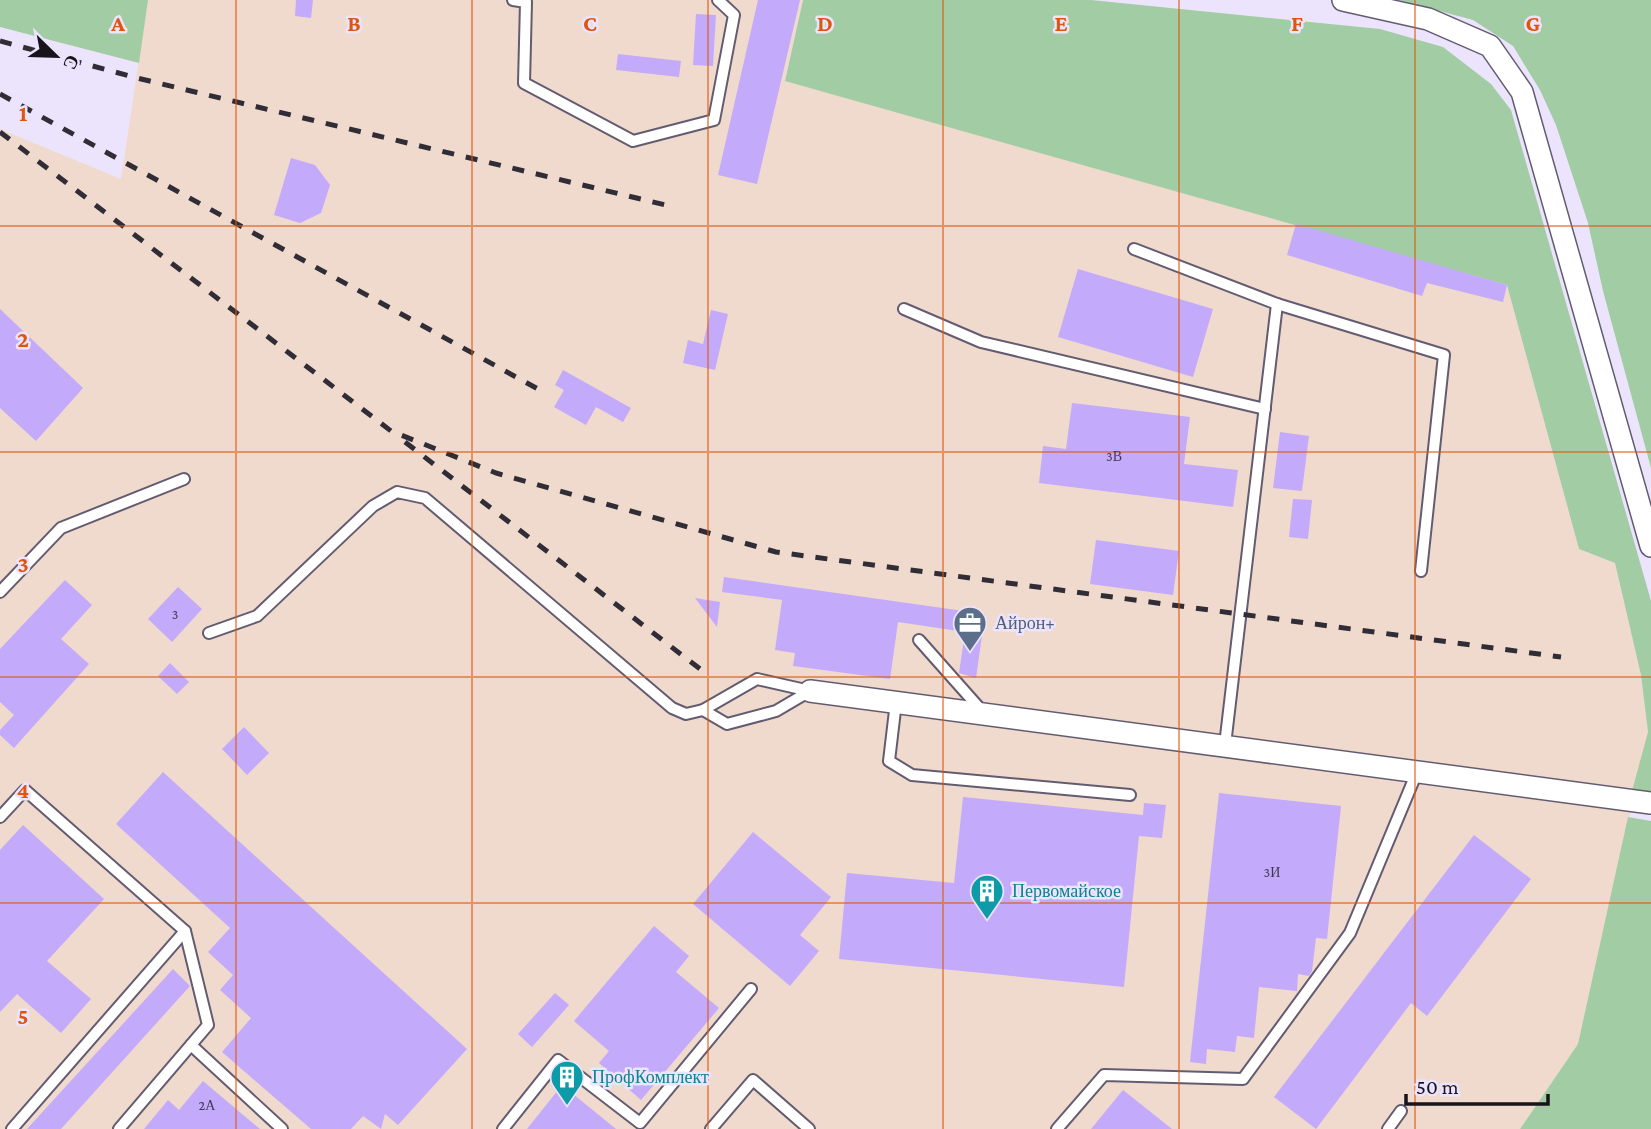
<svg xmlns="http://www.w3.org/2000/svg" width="1651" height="1129" font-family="'Crimson Pro',serif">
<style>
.industrial{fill:#f0dacd}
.green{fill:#a2cca3}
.building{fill:#c3aafb}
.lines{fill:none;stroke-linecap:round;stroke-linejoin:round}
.lane-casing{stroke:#635c71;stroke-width:14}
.street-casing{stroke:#635c71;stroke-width:24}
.lane{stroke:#fff;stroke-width:10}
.street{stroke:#fff;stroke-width:21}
.rail{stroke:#302d37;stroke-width:5;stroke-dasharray:12 12;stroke-linecap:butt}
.grid{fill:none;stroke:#de560d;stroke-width:2;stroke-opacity:0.55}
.labels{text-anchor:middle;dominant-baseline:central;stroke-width:5;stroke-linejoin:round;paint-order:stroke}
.number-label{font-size:14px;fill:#413953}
.service-label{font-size:18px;fill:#4e5e75;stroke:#ece4fd;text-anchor:start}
.culture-label{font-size:18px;fill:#0d838f;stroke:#ece4fd;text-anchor:start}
.grid-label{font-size:23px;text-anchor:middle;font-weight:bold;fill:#de560d;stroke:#ece4fd;stroke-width:5;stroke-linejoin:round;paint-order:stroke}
</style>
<rect width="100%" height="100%" fill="#ece4fd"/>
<!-- industrial -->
<polygon class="industrial" points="148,0 803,0 785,80 1507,285 1579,549 1615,563 1641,675 1648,733 1578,1044 1520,1129 0,1129 0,129 121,179"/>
<!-- green -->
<g class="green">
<polygon points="0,0 148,0 139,63 0,27"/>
<polygon points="803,0 1091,0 1380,29 1443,47 1491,84 1511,110 1651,601 1651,791 1632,791 1648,732 1641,675 1615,563 1579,549 1507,285 785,81"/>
<polygon points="1399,0 1651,0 1651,468 1603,291 1588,223 1556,125 1540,90 1513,46 1473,20"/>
<polygon points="1628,817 1651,821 1651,1129 1520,1129 1578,1044"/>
</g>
<!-- building -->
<g class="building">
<polygon points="296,0 313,0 311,18 295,16"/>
<polygon points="758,0 800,0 757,184 718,175"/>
<polygon points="696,14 716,15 713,66 693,65"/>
<polygon points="618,54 681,61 679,77 616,70"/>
<polygon points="291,158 315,165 330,185 321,213 300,223 274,215"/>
<polygon points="1296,224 1507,285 1503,302 1427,283 1422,296 1287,255"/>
<polygon points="1078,269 1213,309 1193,377 1058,337"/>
<polygon points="0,309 83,388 36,441 0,408"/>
<polygon points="711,310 728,314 715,370 683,363 688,340 703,344"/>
<polygon points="563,370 631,408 623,422 596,407 586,425 554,407 564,390 555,385"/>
<polygon points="1072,403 1190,417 1184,464 1238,470 1233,507 1039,483 1043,446 1066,449"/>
<polygon points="1280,432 1309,436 1302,491 1273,488"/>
<polygon points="1293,499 1312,500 1308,539 1289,537"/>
<polygon points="1096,540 1179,551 1173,595 1090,584"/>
<polygon points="724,577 985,614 976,678 959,673 965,632 898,622 890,679 793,666 795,653 775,650 782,600 722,592"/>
<polygon points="65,580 92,605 61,639 89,664 14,748 0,735 0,730 14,715 0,702 0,649"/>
<polygon points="178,587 202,609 172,642 148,619"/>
<polygon points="695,598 720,602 717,627"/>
<polygon points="170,663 189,682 177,694 158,676"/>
<polygon points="244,727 269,753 247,775 222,749"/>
<polygon points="163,772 467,1049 398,1125 385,1114 381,1129 363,1116 351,1129 311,1129 222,1052 251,1018 220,990 233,975 208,952 230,928 116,824"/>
<polygon points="1219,793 1341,806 1327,939 1316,938 1312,971 1309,976 1298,974 1297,991 1259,987 1254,1038 1237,1036 1235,1052 1207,1049 1206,1064 1190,1062"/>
<polygon points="963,797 1143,815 1144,803 1166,805 1162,838 1139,836 1124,987 839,959 847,873 954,883"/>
<polygon points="23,825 104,899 47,961 91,999 61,1033 17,994 0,1012 0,850"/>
<polygon points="753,832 831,897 800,935 819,951 790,986 693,904"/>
<polygon points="1474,835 1531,879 1427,1016 1411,1003 1316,1129 1274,1097"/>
<polygon points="654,926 689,956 676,972 719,1008 641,1100 599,1063 609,1051 574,1021"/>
<polygon points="173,969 190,986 61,1129 27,1129"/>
<polygon points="555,993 569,1005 532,1047 518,1034"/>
<polygon points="203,1081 260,1129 144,1129 168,1100 179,1110"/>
<polygon points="562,1085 616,1129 527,1129"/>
<polygon points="1123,1090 1172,1129 1091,1129"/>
</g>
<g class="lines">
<defs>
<g id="lane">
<polyline points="513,0 526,2 524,83 633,141 714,120 734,15 718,0"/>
<polyline points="1134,249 1277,304 1444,355 1421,571"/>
<polyline points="904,309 981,342 1265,409"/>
<polyline points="0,592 61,528 184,479"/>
<polyline points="209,633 257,616 373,506 397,492 425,498 672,708 686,714 703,710 757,679 810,691"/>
<polyline points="919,640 982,711"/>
<polyline points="896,702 889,761 912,775 1130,795"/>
<polyline points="703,710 727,724 776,711 810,691"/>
<polyline points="1225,745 1277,304"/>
<polyline points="0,817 25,790 185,931 208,1025 119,1129"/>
<polyline points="191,1045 282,1129"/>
<polyline points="12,1129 185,931"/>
<polyline points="503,1129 558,1060 640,1123 751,989"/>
<polyline points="711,1129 753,1080 809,1129"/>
<polyline points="1057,1129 1104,1075 1243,1079 1350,933 1417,772"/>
<polyline points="1388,1129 1401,1111"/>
</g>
<g id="street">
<polyline points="1343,0 1428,19 1490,46 1522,92 1651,546"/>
<polyline points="810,691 1651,803"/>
</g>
</defs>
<!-- lane casing -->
<use href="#lane" class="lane-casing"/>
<!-- street casing -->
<use href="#street" class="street-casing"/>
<!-- lane -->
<use href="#lane" class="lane"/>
<!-- street -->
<use href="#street" class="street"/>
<!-- rail -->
<g class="rail">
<polyline points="0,41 137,78 674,207"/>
<polyline points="0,94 538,389"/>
<polyline points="0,132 391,431 496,473 776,552 1561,657"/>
<polyline points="405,442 704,672"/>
</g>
</g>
<!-- grid -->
<path class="grid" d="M236 0V1129M472 0V1129M708 0V1129M943 0V1129M1179 0V1129M1415 0V1129M0 226H1651M0 452H1651M0 677H1651M0 903H1651"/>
<!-- icons -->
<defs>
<symbol id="office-pin" viewBox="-11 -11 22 30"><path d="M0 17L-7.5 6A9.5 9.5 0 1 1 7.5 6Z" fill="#5c6f8a" stroke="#ece4fd"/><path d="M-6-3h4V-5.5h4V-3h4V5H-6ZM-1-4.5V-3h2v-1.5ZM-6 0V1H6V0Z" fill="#fff"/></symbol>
<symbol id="building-pin" viewBox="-11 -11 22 30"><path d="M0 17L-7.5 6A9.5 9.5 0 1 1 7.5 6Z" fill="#0f9aa8" stroke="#ece4fd"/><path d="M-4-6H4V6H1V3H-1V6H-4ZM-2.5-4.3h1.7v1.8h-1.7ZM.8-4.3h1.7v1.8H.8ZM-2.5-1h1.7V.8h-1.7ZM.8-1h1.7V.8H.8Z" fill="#fff"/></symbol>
</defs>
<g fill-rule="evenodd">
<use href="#office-pin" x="951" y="604" width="38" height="52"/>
<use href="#building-pin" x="968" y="872" width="38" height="52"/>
<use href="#building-pin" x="548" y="1058" width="38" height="52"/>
</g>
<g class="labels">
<!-- number labels -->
<g class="number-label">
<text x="1114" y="456">3В</text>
<text x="175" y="614">3</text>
<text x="1272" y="872">3И</text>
<text x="207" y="1105">2А</text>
</g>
<!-- service labels -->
<g class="service-label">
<text x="995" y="623">Айрон+</text>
</g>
<!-- culture labels -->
<g class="culture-label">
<text x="1012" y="891">Первомайское</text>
<text x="592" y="1077">ПрофКомплект</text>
</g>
</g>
<g class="grid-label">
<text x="118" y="31">A</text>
<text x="354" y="31">B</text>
<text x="590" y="31">C</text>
<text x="825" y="31">D</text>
<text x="1061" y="31">E</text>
<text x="1297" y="31">F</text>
<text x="1533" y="31">G</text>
<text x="23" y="121">1</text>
<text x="23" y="347">2</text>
<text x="23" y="572">3</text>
<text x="23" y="798">4</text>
<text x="23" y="1024">5</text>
</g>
<!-- north arrow -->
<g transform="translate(56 56) rotate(113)" stroke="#ece4fd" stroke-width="5" paint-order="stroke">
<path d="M0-5L12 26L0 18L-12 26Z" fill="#16131b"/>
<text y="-10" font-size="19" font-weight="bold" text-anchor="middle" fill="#16131b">С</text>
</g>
<!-- scale -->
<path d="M1406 1094v10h142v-10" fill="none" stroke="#16131b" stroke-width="3.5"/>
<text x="1416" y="1094" font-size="21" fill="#16131b" stroke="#ece4fd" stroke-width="5" paint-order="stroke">50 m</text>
</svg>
